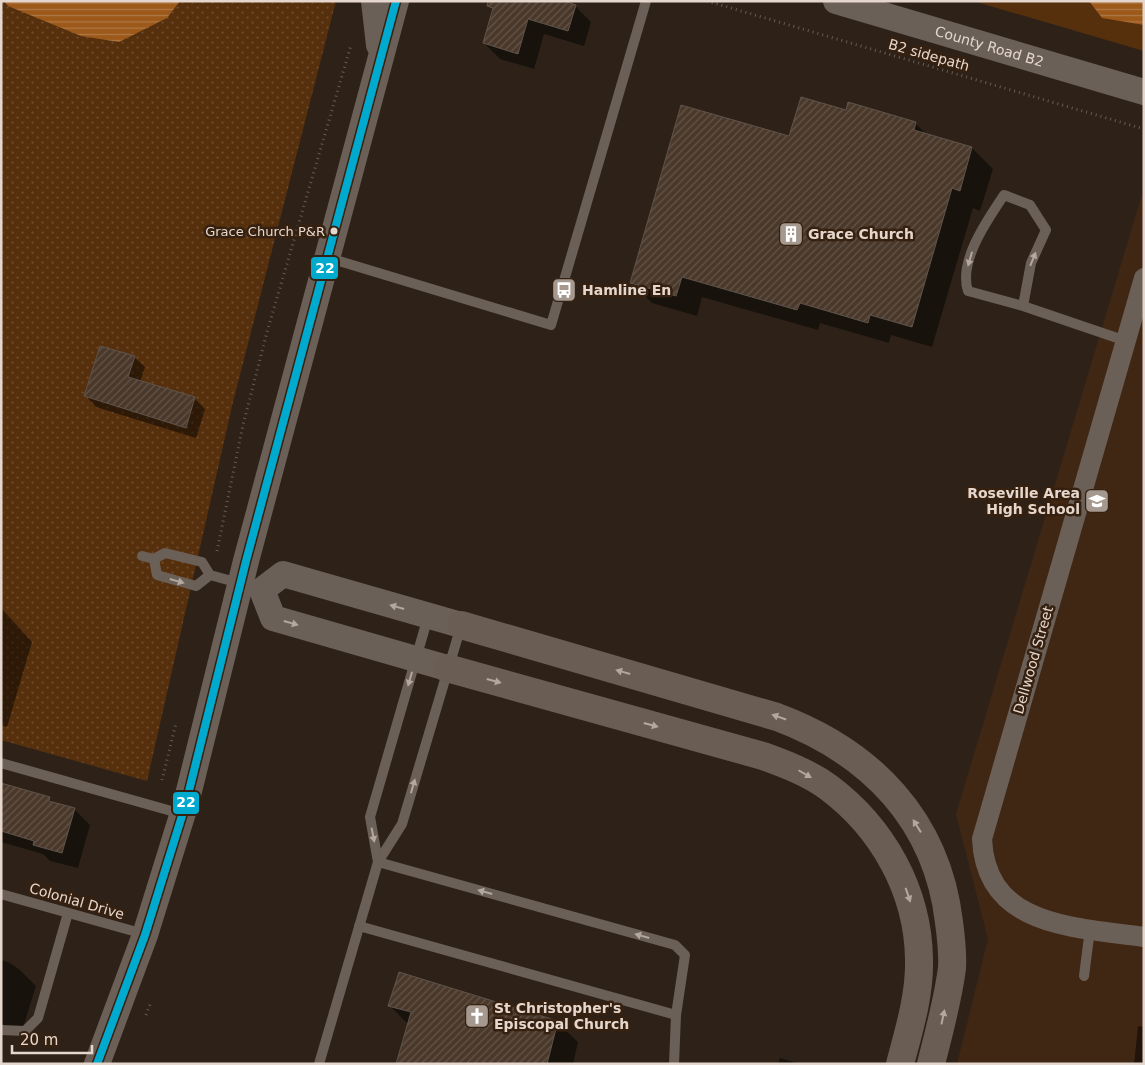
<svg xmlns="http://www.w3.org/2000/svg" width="1145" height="1065" font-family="'DejaVu Sans',sans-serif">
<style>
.built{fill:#402714}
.grass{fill:url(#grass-dots)}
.green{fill:#562f0d}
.water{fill:url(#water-rules)}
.shadow{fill:#0007}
.building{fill:url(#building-hatch);stroke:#5e544c}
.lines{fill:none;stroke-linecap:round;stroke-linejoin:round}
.path{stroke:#665c54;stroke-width:3;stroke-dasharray:1 4;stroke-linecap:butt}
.service{stroke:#6b6058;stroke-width:10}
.minor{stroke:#6b6058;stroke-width:20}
.tertiary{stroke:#6b6058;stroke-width:26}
.motorway{stroke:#6a5e54;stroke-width:28}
.bus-1-casing{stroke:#362110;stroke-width:11}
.bus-1{stroke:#00a9ce;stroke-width:8}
.oneway{fill:#b4a79e}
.oneway2{fill:#b4a79d}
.bus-dot{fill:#e5d7cd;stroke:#362110;stroke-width:2}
.labels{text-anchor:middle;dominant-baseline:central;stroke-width:5;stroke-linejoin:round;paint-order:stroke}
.bus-label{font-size:13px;fill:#e5d7cd;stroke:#362110;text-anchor:end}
.street-label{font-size:14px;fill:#e5d7cd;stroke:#362110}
.poi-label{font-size:14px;font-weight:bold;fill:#e5d7cd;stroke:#362110;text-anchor:start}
.line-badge{stroke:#362110;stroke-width:2}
.badge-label{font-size:14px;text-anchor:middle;font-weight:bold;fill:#fff}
</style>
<defs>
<pattern id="grass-dots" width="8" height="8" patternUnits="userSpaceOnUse" patternTransform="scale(1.25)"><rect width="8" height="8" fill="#562f0d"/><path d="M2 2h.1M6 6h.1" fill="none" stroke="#6e4c2f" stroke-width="1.8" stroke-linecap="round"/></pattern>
<pattern id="water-rules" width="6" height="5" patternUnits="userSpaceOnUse" patternTransform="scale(1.25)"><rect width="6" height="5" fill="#9c591a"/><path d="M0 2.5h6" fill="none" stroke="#ae7845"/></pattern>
<pattern id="building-hatch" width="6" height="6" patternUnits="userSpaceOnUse" patternTransform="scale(1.25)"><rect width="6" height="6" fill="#4a392b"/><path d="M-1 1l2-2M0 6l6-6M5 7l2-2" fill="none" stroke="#645549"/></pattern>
</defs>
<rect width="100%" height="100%" fill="#2e2218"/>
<!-- built -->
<polygon class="built" points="1144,188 1144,1064 957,1064 988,939 956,814"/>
<!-- grass -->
<polygon class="grass" points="1,1 336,1 233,402 147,781 1,740"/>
<!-- green -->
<polygon class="green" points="973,1 1144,1 1144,51"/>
<!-- water -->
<g class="water">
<polygon points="4,1 180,1 167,18 119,42 81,36 8,6"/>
<polygon points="1089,1 1144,1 1144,25 1102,18"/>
</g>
<!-- shadow -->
<g class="shadow">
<polygon points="494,1 575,6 591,22 584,46 544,34 534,69 500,59 484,43"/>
<polygon points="847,112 915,123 927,135 972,148 993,169 980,211 973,208 932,347 891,335 889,343 820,323 818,330 702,297 697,316 652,303 631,282 790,138"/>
<polygon points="134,357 145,367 140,382 194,398 205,409 196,438 96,407 86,396"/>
<polygon points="1,608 32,642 7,727 1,725"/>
<polygon points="1,786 49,798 55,804 74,809 90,825 78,868 50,861 43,854 1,842"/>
<polygon points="1,960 10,963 20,970 36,986 22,1031 1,1024"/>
<polygon points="390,1006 557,1022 578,1042 573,1064 397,1064 409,1025"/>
<polygon points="1138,1026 1144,1027 1144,1064 1134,1064"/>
<polygon points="780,1058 801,1064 778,1064"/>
</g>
<!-- building -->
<g class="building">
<polygon points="488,1 564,1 576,5 568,31 528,19 518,54 483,43 493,8 487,6"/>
<polygon points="801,97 846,110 848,102 916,122 914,130 972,147 960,191 952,188 912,327 870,315 868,323 800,303 797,310 682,277 676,296 630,283 681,105 789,136"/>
<polygon points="100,346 135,356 128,377 195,397 186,428 84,396"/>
<polygon points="1,783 50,797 49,801 75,808 62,853 33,845 34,841 1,831"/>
<polygon points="399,972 558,1021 547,1064 396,1064 411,1012 388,1006"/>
</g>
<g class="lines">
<!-- path -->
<g class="path">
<polyline points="707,1 1144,129"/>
<polyline points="217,551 243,425 267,332 351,45"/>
<polyline points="162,780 176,723"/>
<polyline points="146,1015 151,1002"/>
</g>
<!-- service -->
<g class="service">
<polyline points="329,258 551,325 646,1"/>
<path d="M1023 306 1031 263 1046 230 1030 205 1004 195C988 219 958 261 968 291L1023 306 1126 341"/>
<polyline points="142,556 154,559 165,553 202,562 210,575 239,583"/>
<polyline points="154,559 157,575 196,586 210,575"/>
<polyline points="1,763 182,814"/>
<polyline points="378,862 370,817 428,617"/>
<polyline points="1,894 144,934"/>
<polyline points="359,926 676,1015 685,955 675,945 378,862"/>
<polyline points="1084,976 1090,929"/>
<polyline points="1,1030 25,1031 38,1018 68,913"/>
<polyline points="319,1064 378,862 402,824 461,626"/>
<polyline points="674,1064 676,1015"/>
</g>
<!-- minor -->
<path class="minor" d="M1144 278 982 839C986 928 1076 927 1144 937"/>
<!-- tertiary -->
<g class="tertiary">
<polyline points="374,1 379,45"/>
<path id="s1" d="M836 1 1144 92"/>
<polyline points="262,590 283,574 461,625"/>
<polyline points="262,590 273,618 447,668"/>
<polyline points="97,1064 145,935 186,803 246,561 396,1"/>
</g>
<!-- motorway -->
<g class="motorway">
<path d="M461 625 777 717C871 752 937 820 949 922 951 937 953 952 952 968 948 1000 939 1032 931 1064"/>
<path d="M447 668 763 756C785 764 809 773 828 787 883 828 918 891 919 959 920 995 909 1030 900 1064"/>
</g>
<defs>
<polyline id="bus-1" points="97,1064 145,935 186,803 246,561 396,1"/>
</defs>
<!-- bus-1 casing -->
<use href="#bus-1" class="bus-1-casing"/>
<!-- bus-1 -->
<use href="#bus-1" class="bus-1"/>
</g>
<!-- one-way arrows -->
<defs><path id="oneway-solid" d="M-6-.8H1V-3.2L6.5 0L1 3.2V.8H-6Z" transform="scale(1.25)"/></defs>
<g class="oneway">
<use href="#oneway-solid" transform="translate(970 259) rotate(106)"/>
<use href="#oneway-solid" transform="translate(1033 259) rotate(-68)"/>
<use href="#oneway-solid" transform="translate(177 581) rotate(16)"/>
<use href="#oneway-solid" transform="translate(397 607) rotate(-164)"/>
<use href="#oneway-solid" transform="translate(291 623) rotate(16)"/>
<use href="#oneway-solid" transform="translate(410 679) rotate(106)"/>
<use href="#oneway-solid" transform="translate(413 786) rotate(-74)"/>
<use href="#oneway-solid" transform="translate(373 835) rotate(79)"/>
<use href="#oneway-solid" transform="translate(485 892) rotate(-164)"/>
<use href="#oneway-solid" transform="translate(642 936) rotate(-164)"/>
</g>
<g class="oneway2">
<use href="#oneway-solid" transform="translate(623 672) rotate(-164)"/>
<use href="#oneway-solid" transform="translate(494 681) rotate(15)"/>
<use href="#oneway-solid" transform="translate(779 717) rotate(-161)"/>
<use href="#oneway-solid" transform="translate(651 725) rotate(15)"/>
<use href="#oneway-solid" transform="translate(805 774) rotate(30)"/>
<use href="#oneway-solid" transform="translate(917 826) rotate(-122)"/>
<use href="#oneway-solid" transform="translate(908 895) rotate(71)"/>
<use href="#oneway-solid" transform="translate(943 1017) rotate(-78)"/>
</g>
<!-- icons -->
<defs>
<symbol id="building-square" viewBox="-11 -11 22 22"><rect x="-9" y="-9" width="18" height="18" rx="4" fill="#a5988e" stroke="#362110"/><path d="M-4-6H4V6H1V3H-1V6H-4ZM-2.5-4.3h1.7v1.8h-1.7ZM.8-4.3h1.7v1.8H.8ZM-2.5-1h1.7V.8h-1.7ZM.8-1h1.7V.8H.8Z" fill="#fff"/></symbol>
<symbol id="bus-square" viewBox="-11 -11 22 22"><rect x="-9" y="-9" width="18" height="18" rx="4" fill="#a5988e" stroke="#362110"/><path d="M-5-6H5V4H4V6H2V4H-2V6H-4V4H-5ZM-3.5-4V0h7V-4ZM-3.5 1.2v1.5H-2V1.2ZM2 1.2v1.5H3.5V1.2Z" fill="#fff"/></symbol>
<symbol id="school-square" viewBox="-11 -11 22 22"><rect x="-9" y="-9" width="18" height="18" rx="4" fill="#a5988e" stroke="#362110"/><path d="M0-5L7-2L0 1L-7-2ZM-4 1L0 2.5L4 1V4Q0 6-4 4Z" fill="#fff"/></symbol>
<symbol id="church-square" viewBox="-11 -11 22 22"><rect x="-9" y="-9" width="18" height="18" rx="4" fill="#a5988e" stroke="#362110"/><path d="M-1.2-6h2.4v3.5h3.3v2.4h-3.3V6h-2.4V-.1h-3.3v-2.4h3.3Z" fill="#fff"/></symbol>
</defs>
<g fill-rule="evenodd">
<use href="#building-square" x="777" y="220" width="28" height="28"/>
<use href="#bus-square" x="550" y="276" width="28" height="28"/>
<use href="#school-square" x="1083" y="487" width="28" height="28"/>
<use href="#church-square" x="463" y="1002" width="28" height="28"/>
</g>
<!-- markers -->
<circle class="bus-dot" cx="334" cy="231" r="4.5"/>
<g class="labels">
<!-- bus labels -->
<g class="bus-label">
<text x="325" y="231">Grace Church P&amp;R</text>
</g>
<!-- street labels -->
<g class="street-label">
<text stroke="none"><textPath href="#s1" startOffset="160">County Road B2</textPath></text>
<text transform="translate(929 55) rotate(16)">B2 sidepath</text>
<text transform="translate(1033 660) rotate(-74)">Dellwood Street</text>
<text transform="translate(77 901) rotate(16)">Colonial Drive</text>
</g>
<!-- poi labels -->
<g class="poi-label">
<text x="808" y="234">Grace Church</text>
<text x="582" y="290">Hamline En</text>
<text x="1080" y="493" text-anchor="end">Roseville Area<tspan x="1080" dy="16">High School</tspan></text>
<text x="494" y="1008">St Christopher's<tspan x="494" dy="16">Episcopal Church</tspan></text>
</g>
</g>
<g class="line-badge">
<rect x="310" y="256" width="29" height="24" rx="5" fill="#00a9ce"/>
<rect x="172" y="791" width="28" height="24" rx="5" fill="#00a9ce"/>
</g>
<g class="badge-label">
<text x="325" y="273">22</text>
<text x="186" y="807">22</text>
</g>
<!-- border -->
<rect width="1145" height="1065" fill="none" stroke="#e5d7cd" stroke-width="5"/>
<!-- scale -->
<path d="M12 1045v8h80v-8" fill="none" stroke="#e5d7cd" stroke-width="2.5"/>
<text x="20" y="1045" font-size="15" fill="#e5d7cd" stroke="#362110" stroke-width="4" paint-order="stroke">20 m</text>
</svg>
